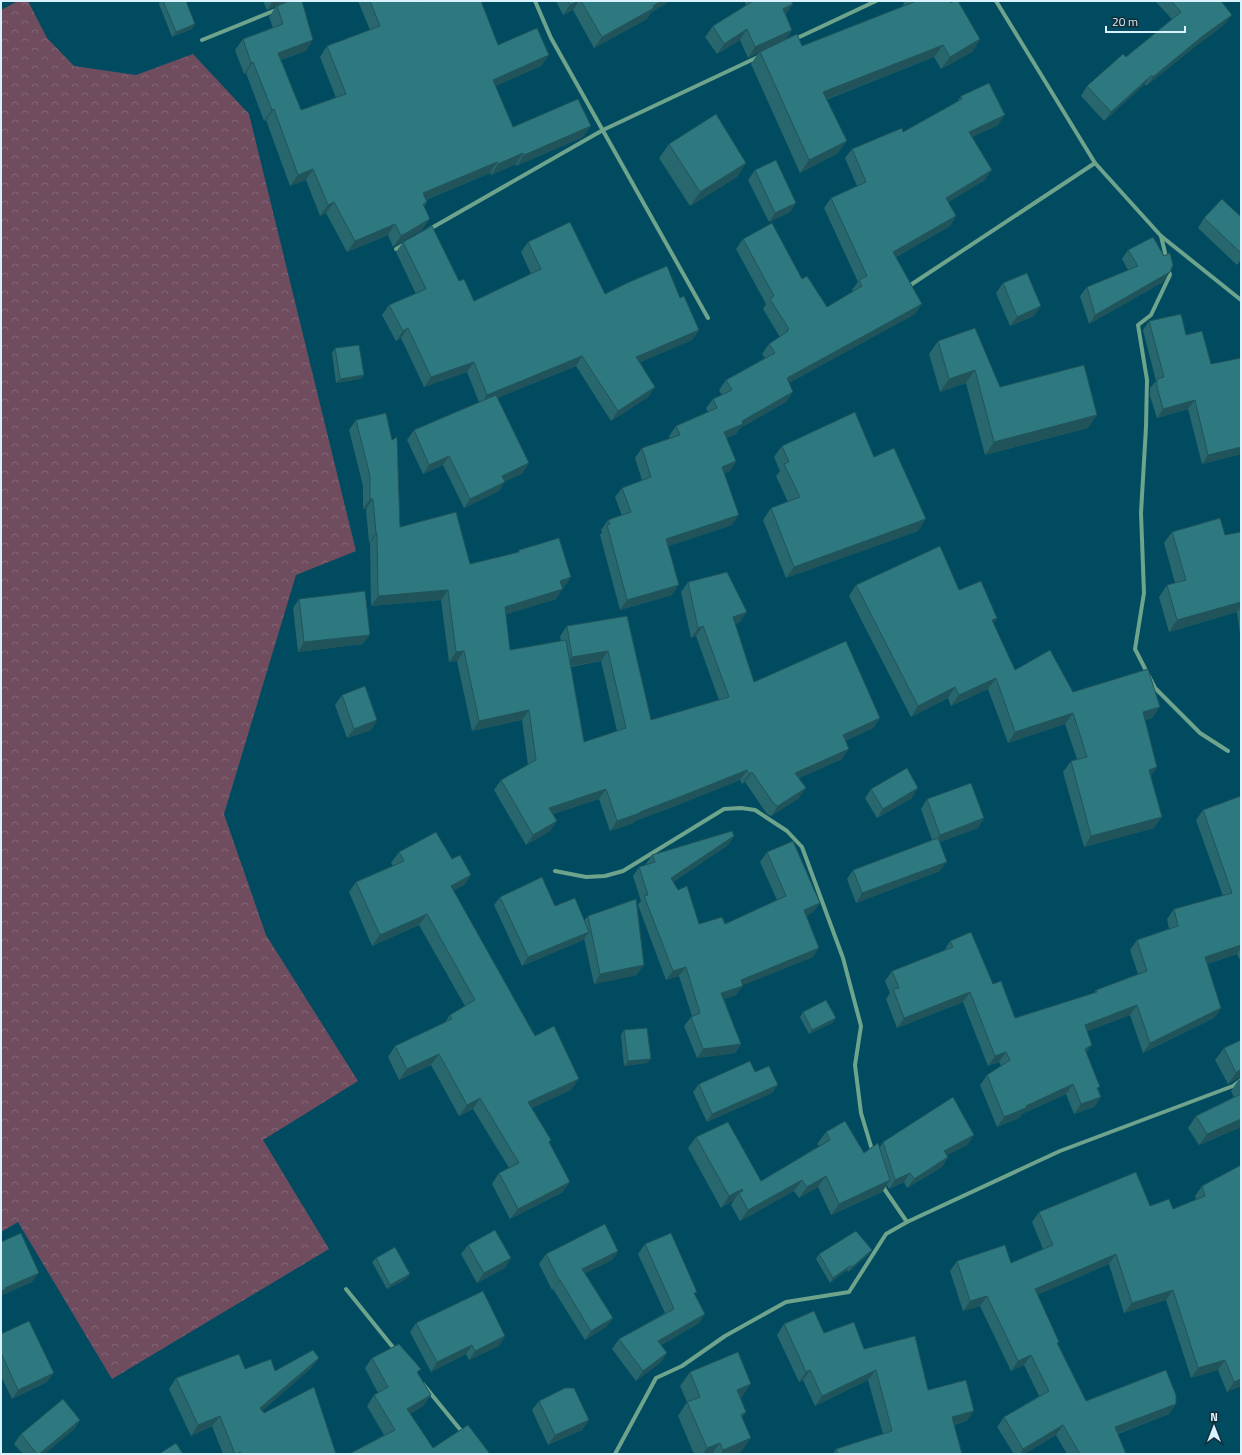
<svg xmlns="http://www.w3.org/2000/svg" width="1242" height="1455" font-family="'Titillium Web',sans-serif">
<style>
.forest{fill:url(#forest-crowns)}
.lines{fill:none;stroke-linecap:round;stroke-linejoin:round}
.minor{stroke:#6ea38c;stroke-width:4}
.wall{fill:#28676e;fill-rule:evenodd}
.shaded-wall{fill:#20545a}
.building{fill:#2e7880;stroke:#20545a}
</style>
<defs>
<pattern id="forest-crowns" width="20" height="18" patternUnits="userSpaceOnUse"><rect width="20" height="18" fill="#6f4d5f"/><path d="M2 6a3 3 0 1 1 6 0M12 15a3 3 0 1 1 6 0" fill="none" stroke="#836777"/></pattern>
</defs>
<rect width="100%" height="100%" fill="#014b61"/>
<!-- forest -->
<polygon class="forest" points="18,1 28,1 47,38 74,66 136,75 193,54 249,114 356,551 296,575 224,814 266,935 358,1081 263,1140 329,1249 112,1379 18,1222 1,1232 1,10"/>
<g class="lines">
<!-- minor -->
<g class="minor">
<polyline points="535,1 551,38 708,318"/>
<polyline points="996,1 1095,163 1161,236 1241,300"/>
<polyline points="202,40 276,10"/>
<polyline points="793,40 876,1"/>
<polyline points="428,230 603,130 758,57"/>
<polyline points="1161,236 1167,261"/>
<polyline points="396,249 403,245"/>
<polyline points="1168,267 1170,275 1151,315 1138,325 1147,380 1146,427 1141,513 1144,593 1135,649 1155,688 1200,733 1228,751"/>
<polyline points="909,286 1095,163"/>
<polyline points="555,871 586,877 605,876 623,871 724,809 741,808 755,810 787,831 802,847 843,958 861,1026 855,1065 861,1113 873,1153"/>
<polyline points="883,1184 885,1190 907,1222"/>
<polyline points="346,1289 396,1351"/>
<polyline points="423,1384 463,1433"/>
<polyline points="615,1454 656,1378 682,1366 725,1336 786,1302 849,1292 886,1234 907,1222 1060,1151 1233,1086 1241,1080"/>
</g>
</g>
<!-- wall -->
<g class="wall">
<polygon points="160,1 186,1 192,29 172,37 159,4"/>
<polygon points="263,1 302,1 306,51 281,60 301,110 336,98 320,57 327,46 370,30 358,1 419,1 419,2 498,45 549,55 541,66 495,86 513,127 583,137 516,166 516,164 491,175 490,173 426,200 427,202 424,206 422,230 393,247 388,235 347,252 326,213 320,216 306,180 290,186 266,120 264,121 246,73 244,74 235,50 243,39 273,28 269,17 276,6 267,10"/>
<polygon points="556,1 670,1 650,13 647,19 594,48 573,10 563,15"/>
<polygon points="744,1 791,1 785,14 792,30 786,39 802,46 902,7 905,1 950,1 980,39 972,52 941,69 934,57 826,100 838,153 800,173 751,64 759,52 748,58 740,40 717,54 705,37 713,26 746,5"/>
<polygon points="1155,1 1221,1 1225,24 1197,45 1146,86 1145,84 1104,121 1081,96 1087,86 1126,57 1172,19"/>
<polygon points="961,96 998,125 972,137 985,180 948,202 956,216 950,226 896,257 915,314 789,383 793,392 786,402 740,428 736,434 726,438 736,461 730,471 724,473 732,525 668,546 672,595 620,610 600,535 602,532 601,530 608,520 622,516 615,497 622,488 642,480 635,458 642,448 670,438 669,436 676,426 708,412 706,408 713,399 722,395 719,390 726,380 765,358 762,354 769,344 780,337 763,309 766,304 736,249 743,239 802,279 827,307 853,292 852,290 858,282 824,208 831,198 857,186 845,158 852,149 903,132 956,103"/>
<polygon points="669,144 746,163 737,177 690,206 659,158"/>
<polygon points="755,170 796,203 790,212 769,222 748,180"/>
<polygon points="1241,217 1241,260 1237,265 1198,228 1204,218"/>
<polygon points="403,242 459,281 474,301 531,274 521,252 528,242 605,294 680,298 699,330 692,340 640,362 655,387 648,397 611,421 576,366 497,398 523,473 505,481 499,491 464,508 443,465 423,474 407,440 414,430 479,402 467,372 424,387 401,338 396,341 382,315 389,305 416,294 396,252"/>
<polygon points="1128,250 1164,256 1170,272 1163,282 1089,324 1080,296 1087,287 1128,270 1122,259"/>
<polygon points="1003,283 1034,316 1010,326 996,293"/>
<polygon points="1149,321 1186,335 1211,364 1241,454 1202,464 1188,409 1157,418 1150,396 1150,388 1156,381 1143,330"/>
<polygon points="938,341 1000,387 1088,428 985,455 966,383 940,392 929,354"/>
<polygon points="335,348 364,375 360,379 336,383 332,353"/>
<path d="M356 420 400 527 470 564 517 553 519 550 571 577 564 587 562 588 556 599 506 614 510 650 561 641 560 636 567 626 627 616 651 720 719 700 696 636 691 638 681 592 688 582 740 622 735 624 754 682 880 718 873 728 845 741 842 759 799 778V798L771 816 767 814 745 782 742 784 740 780 675 806 635 821 633 823 610 831 599 799 553 814 550 831 526 845 494 790 501 780 528 765 522 720 472 731 457 661 449 662 441 600 371 606 370 543H369L366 509H363V486L349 430ZM601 661 617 731 584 742 571 667Z"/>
<polygon points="782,446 874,457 918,531 786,578 763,520 771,508 788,502 776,476 780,471 774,457"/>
<polygon points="1172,532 1225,535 1241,532 1241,641 1237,612 1169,632 1159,597 1167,585 1175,583 1164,543"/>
<polygon points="856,585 959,590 997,618 993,624 1015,670 1073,692 1152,718 1145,720 1151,776 1154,828 1084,847 1063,772 1071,761 1077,759 1065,724 1008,743 988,689 951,706 948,698 911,717 849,596"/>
<polygon points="299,599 363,644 298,652 293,608"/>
<polygon points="342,695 377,720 371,730 347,738 335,705"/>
<polygon points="871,789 912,798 877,818 865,798"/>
<polygon points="1241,796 1241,962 1237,954 1207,964 1221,1008 1214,1018 1143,1053 1130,1015 1087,1031 1086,1053 1101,1097 1094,1107 1074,1114 1066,1094 1022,1114 1019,1118 997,1127 980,1085 987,1075 1001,1066 999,1062 988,1066 963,1002 897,1028 886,999 890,993 885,981 892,971 944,951 950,941 993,984 1015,1018 1094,993 1096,990 1138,974 1130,950 1137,940 1169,929 1167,919 1174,909 1223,896 1196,820 1203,810"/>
<polygon points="927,799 984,818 978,828 940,842 940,871 856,903 847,879 853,870 932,840 921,809"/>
<polygon points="734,836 728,845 673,882 678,890 699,924 725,924 777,900 760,862 767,852 820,903 813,912 806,916 813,957 742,985 736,995 724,999 741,1044 735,1053 697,1058 684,1026 691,1017 692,1016 679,976 666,980 638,905 641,901 633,876 639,867 646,865 646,864 652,855"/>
<polygon points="399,852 452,859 471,875 464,885 453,891 535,1036 571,1090 532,1108 551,1140 549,1143 563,1192 510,1219 492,1184 499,1173 509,1168 473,1109 459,1116 431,1065 399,1080 388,1057 395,1046 445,1022 450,1015 465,1006 419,925 372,946 349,892 356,882 393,866 391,863"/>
<polygon points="500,897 555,906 584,921 588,916 637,975 594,984 584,938 583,940 522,966 494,905"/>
<polygon points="803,1012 836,1018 832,1023 809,1034 800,1017"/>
<polygon points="624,1030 647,1063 624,1066 621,1035"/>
<polygon points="1224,1048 1240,1077 1228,1084 1215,1060"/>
<polygon points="755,1072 778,1085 772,1093 707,1122 693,1092 699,1084"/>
<polygon points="1239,1079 1241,1082 1241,1127 1199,1145 1188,1128 1196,1116 1234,1097 1231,1091"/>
<polygon points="826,1132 864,1153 880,1147 883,1142 974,1135 967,1145 947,1155 948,1157 942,1167 907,1188 904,1182 889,1189 887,1185 882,1192 831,1215 818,1187 799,1198 794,1191 740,1221 731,1205 734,1200 721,1208 688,1148 696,1137 761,1181 819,1146 817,1144"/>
<polygon points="1241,1165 1241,1386 1227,1392 1218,1370 1191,1378 1166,1300 1124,1313 1109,1264 1037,1295 1059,1342 1058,1344 1086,1401 1176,1404 1169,1414 1118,1434 1126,1454 1067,1454 1056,1435 1024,1454 1014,1454 997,1427 1004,1417 1039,1396 1024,1365 1011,1371 980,1306 963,1311 950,1271 957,1261 1011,1263 1043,1249 1032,1222 1039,1212 1150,1206 1173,1209 1196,1200 1195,1196 1202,1186"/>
<polygon points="645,1244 695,1295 705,1314 699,1323 661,1345 667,1353 661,1362 636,1381 612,1349 619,1339 665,1313 638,1254"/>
<polygon points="468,1245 511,1258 505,1268 477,1283 461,1254"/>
<polygon points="872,1250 868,1255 848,1272 847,1270 830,1283 816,1259 819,1254"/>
<polygon points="618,1251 612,1260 585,1273 613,1318 606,1327 585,1340 553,1289 552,1290 539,1264 546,1254"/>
<polygon points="376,1258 410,1274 406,1279 387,1289 372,1262"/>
<polygon points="416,1323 505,1336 499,1346 469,1360 466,1354 431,1372 410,1332"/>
<polygon points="784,1324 824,1333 864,1349 928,1390 967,1421 954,1425 962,1454 833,1454 836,1449 883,1434 868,1380 815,1406 803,1380 799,1382 777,1335"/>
<polygon points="1,1334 47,1382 12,1399 1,1376"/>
<polygon points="319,1358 311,1368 262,1411 264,1413 336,1454 223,1454 212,1426 191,1436 169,1389 176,1378 245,1369 275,1371"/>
<polygon points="372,1358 418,1374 431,1395 423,1406 410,1414 433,1448 349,1454 384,1435 367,1406 374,1395 378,1393 365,1368"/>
<polygon points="690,1372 741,1398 746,1412 742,1418 741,1452 735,1454 694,1454 678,1416 687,1402 680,1386"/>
<polygon points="539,1401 589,1420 582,1430 548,1445 532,1410"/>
<polygon points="80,1420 74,1429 44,1454 23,1454 14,1444 21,1434"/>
</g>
<!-- shaded-wall -->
<g class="shaded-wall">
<polygon points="273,1 290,1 267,10"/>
<polygon points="578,1 579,1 573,10 563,15 570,5"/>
<polygon points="661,1 670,1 650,13 647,19 594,48 602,37"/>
<polygon points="793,4 786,14 776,20 783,9"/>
<polygon points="1232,15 1225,24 1197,45 1146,86 1153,77 1204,35"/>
<polygon points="195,24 192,29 172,37 176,32"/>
<polygon points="747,29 740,40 717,54 724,44"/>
<polygon points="792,30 785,40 748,58 755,47"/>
<polygon points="980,39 972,52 941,69 950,57"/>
<polygon points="313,40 306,51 270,64 278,53"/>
<polygon points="943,45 934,57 814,104 823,92"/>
<polygon points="549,55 541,66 485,91 493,80"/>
<polygon points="253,62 246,73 244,74 251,63"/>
<polygon points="1152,75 1145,84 1104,121 1111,112"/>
<polygon points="274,109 266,120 264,121 272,110"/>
<polygon points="1005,115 998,125 962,142 969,132"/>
<polygon points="591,126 583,137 516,166 524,155"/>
<polygon points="847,141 838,153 800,173 809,160"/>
<polygon points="523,153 516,164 491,175 498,164"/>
<polygon points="497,162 490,173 415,204 423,193"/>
<polygon points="746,163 737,177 690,206 700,192"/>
<polygon points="313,169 306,180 290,186 298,175"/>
<polygon points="992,170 985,180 939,208 946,198"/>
<polygon points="334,202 326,213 320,216 328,205"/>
<polygon points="796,203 790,212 769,222 775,213"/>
<polygon points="956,216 950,226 886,262 893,252"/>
<polygon points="430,219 422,230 393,247 401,236"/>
<polygon points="395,224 388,235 347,252 355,241"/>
<polygon points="1170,272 1163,282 1089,324 1095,315"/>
<polygon points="922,304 915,314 780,388 787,378"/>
<polygon points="1041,306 1034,316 1010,326 1017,317"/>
<polygon points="408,328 401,338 396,341 403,331"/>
<polygon points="699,330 692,340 629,367 636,357"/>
<polygon points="582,356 576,366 480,405 487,395"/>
<polygon points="474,362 467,372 424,387 431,377"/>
<polygon points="975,370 966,383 940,392 949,379"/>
<polygon points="364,375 360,379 336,383 340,379"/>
<polygon points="655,387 648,397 611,421 618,411"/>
<polygon points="793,392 786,402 740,428 736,434 717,442 724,432 742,421"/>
<polygon points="1195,400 1188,409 1157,418 1163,409"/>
<polygon points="1097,415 1088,428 985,455 994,442"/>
<polygon points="1241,447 1241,454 1202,464 1208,455"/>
<polygon points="449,456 443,465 423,474 429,465"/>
<polygon points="736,461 730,471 715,477 722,467"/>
<polygon points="529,463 523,473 496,486 502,476"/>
<polygon points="505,482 499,491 464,508 470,499"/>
<polygon points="370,499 373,499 366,509 363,509"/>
<polygon points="739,515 732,525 660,549 666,539"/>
<polygon points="926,519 918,531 786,578 794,567"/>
<polygon points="376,533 377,533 370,543 369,543"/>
<polygon points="571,577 564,587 553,591 560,581"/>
<polygon points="679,585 672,595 620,610 627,600"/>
<polygon points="563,589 556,599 498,617 505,607"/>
<polygon points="448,590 441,600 371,606 378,596"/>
<polygon points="1241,602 1241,607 1237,612 1169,632 1177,620"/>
<polygon points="747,612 740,622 726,627 733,617"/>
<polygon points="997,618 990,629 992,620"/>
<polygon points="703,626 696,636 691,638 698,628"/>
<polygon points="370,635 363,644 298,652 304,642"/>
<polygon points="464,651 457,661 449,662 456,652"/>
<polygon points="608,651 601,661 565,667 572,657"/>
<polygon points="996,678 988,689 951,706 959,695"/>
<polygon points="955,687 948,698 911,717 918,706"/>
<polygon points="1160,707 1152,718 1135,723 1143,712"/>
<polygon points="529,710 522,720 472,731 479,721"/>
<polygon points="1073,713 1065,724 1008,743 1015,732"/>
<polygon points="880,718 873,728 836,745 843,735"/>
<polygon points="377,720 371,730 347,738 354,729"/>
<polygon points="849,749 842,759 788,783 795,773"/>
<polygon points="1157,767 1150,778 1149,770"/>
<polygon points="747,770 740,780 675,806 635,821 633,823 610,831 617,821 640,812"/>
<polygon points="752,772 745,782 742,784 749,774"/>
<polygon points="806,788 799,798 771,816 778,806"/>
<polygon points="918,788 912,798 877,818 883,809"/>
<polygon points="606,789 599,799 542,818 549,808"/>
<polygon points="1162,817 1154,828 1084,847 1091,836"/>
<polygon points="984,818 978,828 934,844 940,835"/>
<polygon points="557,821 550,831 526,845 533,835"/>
<polygon points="734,836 728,845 665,887 671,878"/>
<polygon points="947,862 940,871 856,903 862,893"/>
<polygon points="471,875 464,885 443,897 451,886"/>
<polygon points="820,903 813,912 797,920 804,910"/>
<polygon points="427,914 419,925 372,946 380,935"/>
<polygon points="589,932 583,940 522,966 528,957"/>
<polygon points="1241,945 1241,948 1237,954 1198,967 1205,957"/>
<polygon points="819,948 813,957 734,989 741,980"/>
<polygon points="644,965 637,975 594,984 600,974"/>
<polygon points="686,967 679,976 666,980 673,971"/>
<polygon points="743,986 736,995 715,1002 721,993"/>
<polygon points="970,992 963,1002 897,1028 904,1018"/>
<polygon points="1137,1005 1130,1015 1078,1035 1085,1025"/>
<polygon points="1221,1008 1214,1018 1143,1053 1150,1043"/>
<polygon points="836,1018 832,1023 809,1034 812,1030"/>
<polygon points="741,1044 735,1053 697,1058 703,1049"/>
<polygon points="1092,1045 1085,1055 1085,1049"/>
<polygon points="1006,1052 999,1062 988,1066 995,1056"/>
<polygon points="439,1054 431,1065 399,1080 407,1069"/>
<polygon points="651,1059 647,1063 624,1066 628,1061"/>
<polygon points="1241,1069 1241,1077 1240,1077 1228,1084 1236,1073"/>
<polygon points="579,1079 571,1090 521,1113 528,1102"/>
<polygon points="1073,1084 1066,1094 1022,1114 1019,1118 997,1127 1004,1117 1026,1106"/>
<polygon points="778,1085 772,1093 707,1122 712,1114"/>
<polygon points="1101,1097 1094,1107 1074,1114 1081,1104"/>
<polygon points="480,1098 473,1109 459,1116 467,1105"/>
<polygon points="1241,1119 1241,1127 1199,1145 1207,1134"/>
<polygon points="974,1135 967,1145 938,1160 944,1151"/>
<polygon points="948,1157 942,1167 907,1188 914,1179"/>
<polygon points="910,1173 904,1182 889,1189 895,1180"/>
<polygon points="826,1176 818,1187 799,1198 807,1187"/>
<polygon points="802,1180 794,1191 740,1221 748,1210"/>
<polygon points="890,1180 882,1192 831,1215 839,1204"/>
<polygon points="570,1182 563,1192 510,1219 518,1209"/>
<polygon points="742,1189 734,1200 721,1208 729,1196"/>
<polygon points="872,1250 868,1255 848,1272 852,1267"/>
<polygon points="618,1251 612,1260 576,1278 582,1269"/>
<polygon points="1116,1254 1109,1264 1028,1299 1035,1289"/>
<polygon points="511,1258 505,1268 477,1283 484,1273"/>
<polygon points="850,1266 847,1270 830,1283 833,1278"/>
<polygon points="39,1273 32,1282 1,1296 1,1291 5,1288"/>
<polygon points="410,1274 406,1279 387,1289 390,1285"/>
<polygon points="559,1280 560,1280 552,1290"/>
<polygon points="1173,1290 1166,1300 1124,1313 1132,1303"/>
<polygon points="987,1296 980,1306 963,1311 970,1301"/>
<polygon points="705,1314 699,1323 651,1350 658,1341"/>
<polygon points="613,1318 606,1327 585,1340 591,1331"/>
<polygon points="505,1336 499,1346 469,1360 475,1351"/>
<polygon points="472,1345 466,1354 431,1372 437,1362"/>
<polygon points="667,1353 661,1362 636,1381 643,1371"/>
<polygon points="1031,1355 1024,1365 1011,1371 1018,1361"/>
<polygon points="319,1358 311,1368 253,1419 260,1408"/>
<polygon points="1225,1360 1218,1370 1191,1378 1198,1368"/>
<polygon points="810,1370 803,1380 799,1382 806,1372"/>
<polygon points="876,1370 868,1380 815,1406 822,1396"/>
<polygon points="54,1373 47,1382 12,1399 18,1390"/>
<polygon points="1241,1379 1241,1386 1227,1392 1234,1382"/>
<polygon points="751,1384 741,1398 727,1404 737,1390"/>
<polygon points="431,1395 423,1406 400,1420 407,1409"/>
<polygon points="1176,1404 1169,1414 1108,1437 1115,1427"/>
<polygon points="974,1411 967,1421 945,1427 952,1417"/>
<polygon points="746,1412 737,1426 741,1415"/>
<polygon points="220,1416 212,1426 191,1436 198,1425"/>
<polygon points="80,1420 74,1429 44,1454 39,1454"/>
<polygon points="589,1420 582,1430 548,1445 555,1435"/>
<polygon points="1063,1425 1056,1435 1024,1454 1020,1454 1023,1449"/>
<polygon points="751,1438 741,1452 735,1454 720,1454 723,1450"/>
<polygon points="720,1443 712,1454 703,1454 707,1448"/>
</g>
<!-- building -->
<g class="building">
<polygon points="163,1 186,1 195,24 176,32"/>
<polygon points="289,1 302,1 313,40 278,53 301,110 346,94 327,46 380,26 370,1 419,1 419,2 421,1 481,1 498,45 537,28 549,55 493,80 513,127 578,99 591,126 524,155 523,153 498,164 497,162 423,193 427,202 423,204 430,219 401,236 395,224 355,241 334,202 328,205 313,169 298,175 274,109 272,110 253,62 251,63 243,39 283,24 277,6"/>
<polygon points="568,1 578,1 570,5"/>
<polygon points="581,1 661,1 653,6 654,8 602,37"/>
<polygon points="753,1 791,1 793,4 783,9 792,30 755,47 747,29 724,44 713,26"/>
<polygon points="914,1 950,1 951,3 954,1 958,1 980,39 950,57 943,45 823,92 847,141 809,160 760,52 797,34 802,46 914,2"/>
<polygon points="1171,1 1221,1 1232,15 1204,35 1153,77 1152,75 1111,112 1087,86 1123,54 1126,57 1181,12"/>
<polygon points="989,83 1005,115 969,132 992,170 946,198 956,216 893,252 922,304 787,378 793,392 742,421 743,424 724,432 736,461 722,467 739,515 666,539 679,585 627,600 607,525 610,524 608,520 631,512 622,488 651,477 642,448 680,435 676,426 717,408 713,399 732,390 726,380 775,353 769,344 788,331 787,330 789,329 770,299 774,296 743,239 772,223 802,279 807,276 827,307 862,286 859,280 867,276 831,198 866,182 852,149 902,128 903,132 962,99 961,96"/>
<polygon points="716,114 746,163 700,192 669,144"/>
<polygon points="776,160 796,203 775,213 755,170"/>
<polygon points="1222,199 1241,217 1241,253 1204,218"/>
<polygon points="570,222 605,294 627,283 667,266 680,298 684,296 699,330 636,357 655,387 618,411 582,356 487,395 474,362 431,377 408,328 403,331 389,305 426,289 403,242 432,226 459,281 464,279 474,301 541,269 528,242"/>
<polygon points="1153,237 1164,256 1170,253 1173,265 1170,272 1095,315 1087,287 1138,266 1128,250"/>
<polygon points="1027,273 1041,306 1017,317 1003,283"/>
<polygon points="1181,314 1186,335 1202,331 1211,364 1241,358 1241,447 1208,455 1195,400 1163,409 1157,387 1157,379 1164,377 1149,321"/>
<polygon points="975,328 1000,387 1084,365 1097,415 994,442 975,370 949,379 938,341"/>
<polygon points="359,345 364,375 340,379 335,348"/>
<polygon points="496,395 529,463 502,476 505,482 470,499 449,456 429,465 414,430"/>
<polygon points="855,412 874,457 894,448 926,519 794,567 771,508 800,497 784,464 789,462 782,446"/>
<polygon points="386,413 392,440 397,437 400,527 456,512 470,564 519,552 519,550 559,538 571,577 560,581 563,589 505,607 510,650 566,640 584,742 626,728 608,651 572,657 567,626 627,616 651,720 729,697 703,626 698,628 688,582 727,572 747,612 733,617 754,682 846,641 880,718 843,735 849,749 795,773 806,788 778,806 774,804 752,772 749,774 747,770 682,796 640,812 640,813 617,821 606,789 549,808 557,821 533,835 501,780 536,760 529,710 479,721 464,651 456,652 448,590 378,596 377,533 376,533 373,499 370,499 370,476 356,420"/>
<polygon points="1220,518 1225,535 1241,532 1241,602 1177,620 1167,585 1186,580 1172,532"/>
<polygon points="940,546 959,590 981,581 997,618 992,620 1015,670 1050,650 1073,692 1148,669 1160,707 1143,712 1157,767 1149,770 1162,817 1091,836 1071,761 1087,757 1073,713 1015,732 996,678 959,695 955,687 918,706 856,585"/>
<polygon points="365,591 370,635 304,642 299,599"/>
<polygon points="365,686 377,720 354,729 342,695"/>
<polygon points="907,768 918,788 883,809 871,789"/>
<polygon points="971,783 984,818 940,835 927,799"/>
<polygon points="1241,796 1241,945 1205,957 1221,1008 1150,1043 1137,1005 1085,1025 1092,1045 1085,1049 1100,1087 1097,1088 1101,1097 1081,1104 1073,1084 1026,1106 1026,1108 1004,1117 987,1075 1010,1060 1006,1052 995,1056 970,992 904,1018 893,989 899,988 892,971 953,947 950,941 971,932 993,984 1001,981 1015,1018 1097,992 1096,990 1147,971 1137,940 1178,926 1174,909 1232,893 1203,810"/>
<polygon points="732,831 734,836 671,878 678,890 687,886 699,924 722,917 725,924 786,896 767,852 793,841 820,903 804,910 819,948 741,980 743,986 721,993 741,1044 703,1049 691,1017 700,1013 686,967 673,971 644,896 648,895 639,867 655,862 652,855"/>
<polygon points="436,832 452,859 460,855 471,875 451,886 535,1036 554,1026 579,1079 528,1102 551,1140 549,1142 570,1182 518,1209 499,1173 519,1163 480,1098 467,1105 439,1054 407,1069 395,1046 452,1019 450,1015 475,1000 427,914 380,935 356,882 404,861 399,852"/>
<polygon points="938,838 947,862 862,893 853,870"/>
<polygon points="542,877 555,906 575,898 589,932 528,957 500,897"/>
<polygon points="636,899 644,965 600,974 588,916"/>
<polygon points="826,1000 836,1018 812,1030 803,1012"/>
<polygon points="647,1028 651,1059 628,1061 624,1030"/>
<polygon points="1241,1040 1241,1069 1236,1073 1224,1048"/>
<polygon points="750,1061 755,1072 769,1066 778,1085 712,1114 699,1084"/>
<polygon points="1241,1094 1241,1119 1207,1134 1196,1116"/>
<polygon points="953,1097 974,1135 944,1151 948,1157 914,1179 910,1173 895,1180 883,1142"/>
<polygon points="845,1121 864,1153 878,1143 890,1180 839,1204 826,1176 807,1187 802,1180 748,1210 739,1193 743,1191 742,1189 729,1196 696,1137 728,1122 761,1181 830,1140 826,1132"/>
<polygon points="1241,1165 1241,1379 1234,1382 1225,1360 1198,1368 1173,1290 1132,1303 1116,1254 1035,1289 1059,1342 1057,1343 1086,1401 1166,1370 1176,1395 1176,1404 1115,1427 1126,1454 1080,1454 1063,1425 1023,1449 1004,1417 1049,1391 1031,1355 1018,1361 987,1296 970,1301 957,1261 1005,1245 1011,1263 1053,1245 1039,1212 1136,1172 1150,1206 1169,1199 1173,1209 1205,1196 1202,1186"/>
<polygon points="605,1224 618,1251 582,1269 613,1318 591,1331 560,1280 559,1280 546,1254"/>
<polygon points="495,1230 511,1258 484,1273 468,1245"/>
<polygon points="856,1231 872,1250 852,1267 850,1266 833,1278 819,1254"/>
<polygon points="21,1233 39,1273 5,1288 6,1289 1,1291 1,1242"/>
<polygon points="671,1233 697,1292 694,1293 705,1314 658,1341 667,1353 643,1371 619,1339 674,1309 645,1244"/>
<polygon points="395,1247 410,1274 390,1285 376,1258"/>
<polygon points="483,1291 505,1336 475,1351 472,1345 437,1362 416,1323"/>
<polygon points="814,1311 824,1333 854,1322 864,1349 915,1336 928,1390 966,1380 974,1411 952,1417 962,1454 838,1454 836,1449 892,1431 876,1370 822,1396 810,1370 806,1372 784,1324"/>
<polygon points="29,1321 54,1373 18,1390 1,1353 1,1334"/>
<polygon points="399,1344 421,1369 417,1372 431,1395 407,1409 433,1448 468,1425 490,1454 349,1454 395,1430 374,1395 388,1387 372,1358"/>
<polygon points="313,1350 319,1358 260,1408 264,1413 314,1387 336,1454 242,1454 240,1452 237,1454 235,1454 220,1416 198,1425 176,1378 239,1354 245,1369 271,1359 275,1371"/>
<polygon points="738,1352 751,1384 737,1390 746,1412 741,1415 751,1438 723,1450 720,1443 707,1448 687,1402 700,1397 690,1372"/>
<polygon points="565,1388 574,1388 589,1420 555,1435 539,1401"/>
<polygon points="63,1399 80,1420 39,1454 37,1454 21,1434"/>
<polygon points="176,1443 183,1454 159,1454"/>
</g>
<!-- border -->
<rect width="1242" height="1455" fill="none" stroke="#daf2fd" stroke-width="4"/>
<!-- north arrow -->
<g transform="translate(1214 1427)" stroke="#142e38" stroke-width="3" paint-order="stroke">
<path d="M0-3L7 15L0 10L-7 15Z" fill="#daf2fd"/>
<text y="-6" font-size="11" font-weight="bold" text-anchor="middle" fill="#daf2fd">N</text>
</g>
<!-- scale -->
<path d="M1106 26v6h79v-6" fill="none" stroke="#daf2fd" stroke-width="2"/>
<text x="1112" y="26" font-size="12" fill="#daf2fd" stroke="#142e38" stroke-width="3" paint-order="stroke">20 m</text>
</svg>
